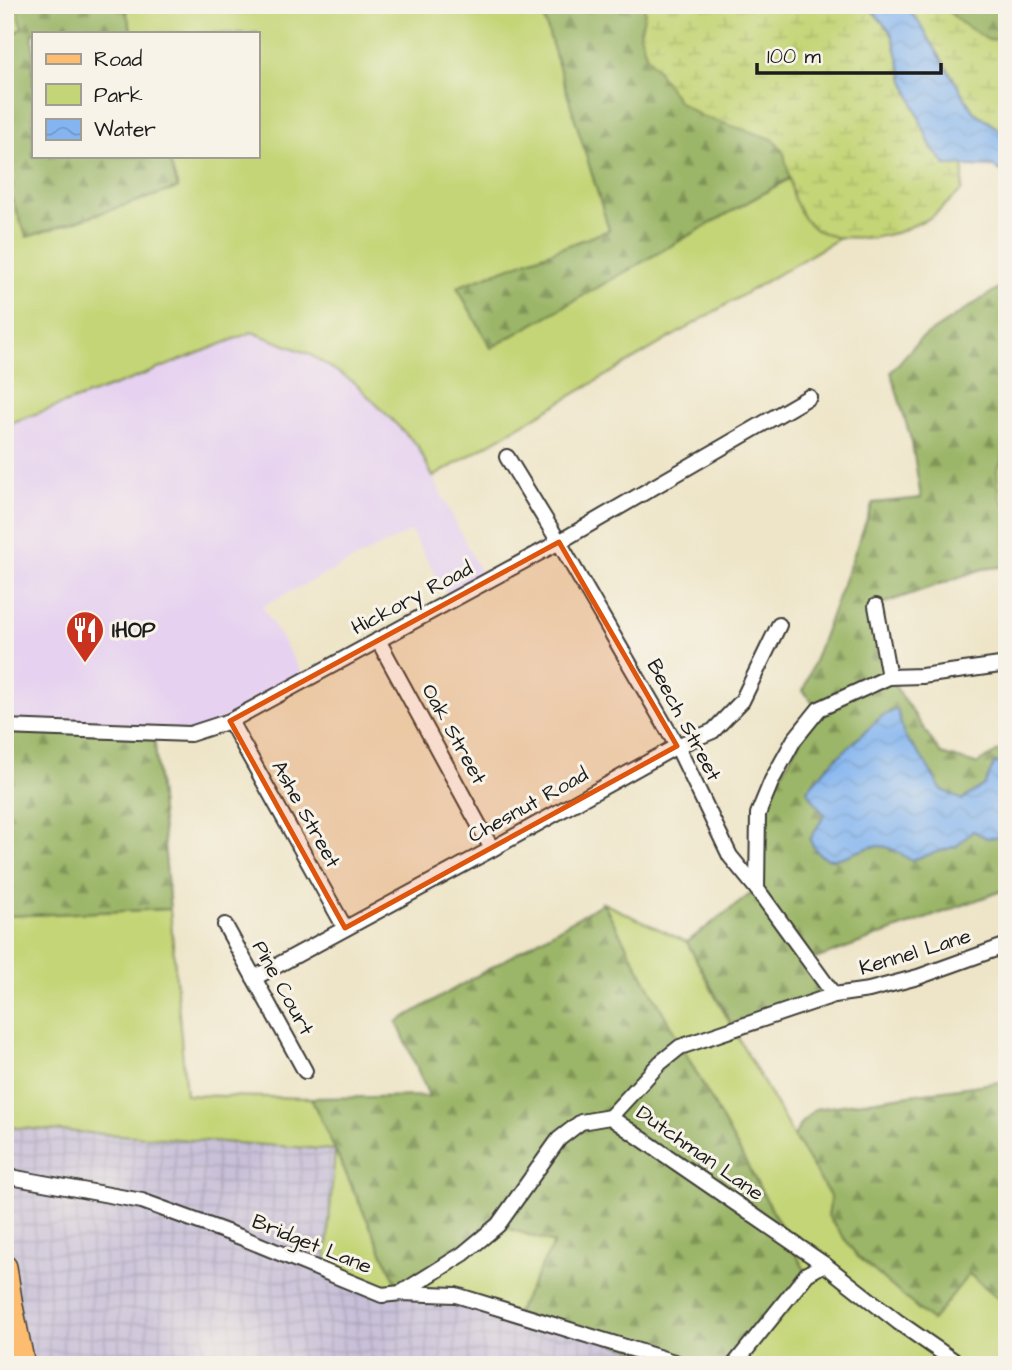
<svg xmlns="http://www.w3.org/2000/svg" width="1012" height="1370" font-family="'Architects Daughter',sans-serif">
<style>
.built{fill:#e6d2f0}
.industrial{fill:url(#industrial-grid)}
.green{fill:#c4d577;stroke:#70784a;stroke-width:2}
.forest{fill:url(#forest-firs);stroke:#5c6942;stroke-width:2}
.wetland{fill:url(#wetland-marsh);stroke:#70784a;stroke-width:2}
.water{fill:url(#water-waves);stroke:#506886;stroke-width:2}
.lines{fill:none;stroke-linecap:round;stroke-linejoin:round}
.minor-casing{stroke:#3c3a36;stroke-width:18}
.primary-casing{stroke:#3c3a36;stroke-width:26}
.minor{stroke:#fff;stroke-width:14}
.primary{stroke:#fcbd6f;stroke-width:23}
.marked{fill:#de560d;fill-opacity:0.2;stroke:#de560d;stroke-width:5;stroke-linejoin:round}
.labels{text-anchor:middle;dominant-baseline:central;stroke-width:6;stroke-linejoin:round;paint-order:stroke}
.street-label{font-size:21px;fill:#1c1c1c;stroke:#f7f3e8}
.poi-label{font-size:21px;font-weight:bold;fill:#1c1c1c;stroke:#f7f3e8;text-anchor:start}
</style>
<defs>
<pattern id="industrial-grid" width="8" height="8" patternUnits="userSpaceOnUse" patternTransform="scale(1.75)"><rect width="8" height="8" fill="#c8bfd8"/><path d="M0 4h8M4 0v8" fill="none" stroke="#aba4b9"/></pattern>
<pattern id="forest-firs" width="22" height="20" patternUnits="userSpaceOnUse" patternTransform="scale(1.75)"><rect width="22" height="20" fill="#9bb668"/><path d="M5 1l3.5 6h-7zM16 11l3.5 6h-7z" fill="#7e9355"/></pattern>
<pattern id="wetland-marsh" width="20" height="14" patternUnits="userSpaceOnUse" patternTransform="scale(1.75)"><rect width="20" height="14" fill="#c4d577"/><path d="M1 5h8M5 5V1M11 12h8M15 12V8" fill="none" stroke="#a8b666"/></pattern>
<pattern id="water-waves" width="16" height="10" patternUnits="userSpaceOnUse" patternTransform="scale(1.75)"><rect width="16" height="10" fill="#84b5f0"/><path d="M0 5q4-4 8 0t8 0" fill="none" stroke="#719bcd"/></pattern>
</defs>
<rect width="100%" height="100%" fill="#f7f3e8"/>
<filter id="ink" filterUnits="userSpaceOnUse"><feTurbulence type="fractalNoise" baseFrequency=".0143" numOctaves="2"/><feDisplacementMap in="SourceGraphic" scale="14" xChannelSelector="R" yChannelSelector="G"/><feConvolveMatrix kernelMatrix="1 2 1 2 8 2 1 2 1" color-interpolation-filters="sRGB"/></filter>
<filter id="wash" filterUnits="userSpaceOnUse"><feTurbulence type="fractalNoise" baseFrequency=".00686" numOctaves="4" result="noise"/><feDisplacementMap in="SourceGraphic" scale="28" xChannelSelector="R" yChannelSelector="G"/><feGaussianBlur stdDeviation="1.57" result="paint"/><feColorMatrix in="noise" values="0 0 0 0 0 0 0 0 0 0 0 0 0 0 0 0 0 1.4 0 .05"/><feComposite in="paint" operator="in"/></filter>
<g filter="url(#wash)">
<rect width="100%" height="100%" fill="#eee5c8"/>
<!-- built -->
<polygon class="built" points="252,332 309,354 355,383 417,445 485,582 451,601 411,531 262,606 306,680 190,734 5,727 5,425 130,380"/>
<!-- industrial -->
<polygon class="industrial" points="5,1127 335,1150 366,1289 456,1295 684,1365 23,1365 5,1267"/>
<!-- green -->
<g class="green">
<polygon points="5,5 17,5 22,28 5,41"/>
<polygon points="127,5 540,5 610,231 457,287 491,348 915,107 945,164 964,165 433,477 417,445 355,383 309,354 252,332 130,380 5,425 5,182 27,236 178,188 168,156 257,156 257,33 132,33 126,11"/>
<polygon points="603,903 687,942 717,1000 794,1137 832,1198 969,1273 1007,1305 1007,1365 734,1365 807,1274"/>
<polygon points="170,909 186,1095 311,1098 401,1293 498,1225 555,1243 516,1314 456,1295 401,1293 325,1273 335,1150 5,1127 5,916"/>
</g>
<!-- forest -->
<g class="forest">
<polygon points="17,5 127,5 126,11 132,33 33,33 33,156 168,156 178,188 27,237 5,182 5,41 22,28"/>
<polygon points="540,5 868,5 904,80 915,107 491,348 457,287 609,230"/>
<polygon points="902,5 1007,5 1007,57 956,84 917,19"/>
<polygon points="1007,276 1007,566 983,569 876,606 889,677 941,754 976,764 1007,746 1007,889 810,961 834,995 734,1029 687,942 757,889 758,814 818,709 803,691 873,503 921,498 912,443 891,372 919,340 1003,285"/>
<polygon points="5,727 154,733 170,909 5,916"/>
<polygon points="603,903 807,1274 734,1365 684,1365 516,1314 554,1243 498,1225 401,1293 311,1098 429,1096 397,1022"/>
<polygon points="1007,1081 1007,1305 969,1274 932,1321 858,1257 828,1216 831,1198 794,1137 800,1124 815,1109"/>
</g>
<!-- wetland -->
<g class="wetland">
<polygon points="644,5 868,5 892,34 904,80 931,147 946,165 964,165 962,190 932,217 899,232 873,238 835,237 816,230 804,219 794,199 784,153 773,139 701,116 679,102 646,54 640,34 645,12"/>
<polygon points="902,5 942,5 960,22 988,40 1007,38 1007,135 973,111 917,19"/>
<polygon points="1007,449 1007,508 1000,498 997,471"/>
</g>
<!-- water -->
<g class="water">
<polygon points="868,5 902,5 917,19 973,111 1007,135 1007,174 993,167 946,165 931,147 904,80 892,34"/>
<path d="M897 709 904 735 925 762 941 789 962 800 985 784 995 762 1007 764V837L987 838 973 831 957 846 911 860C903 856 894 849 886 847 857 840 829 882 810 840L824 815 807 790 827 767 882 716Z"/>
</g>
</g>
<g filter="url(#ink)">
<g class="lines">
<defs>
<g id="minor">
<polyline points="507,457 559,542 677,746 730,856 757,889 834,995"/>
<polyline points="876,606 889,677"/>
<polyline points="378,640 492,849"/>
<polyline points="230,721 345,928"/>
<polyline points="5,727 190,734 230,721 559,542 809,397"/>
<polyline points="757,889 758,814 772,780 794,740 819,709 889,677 922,676 1007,664"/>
<polyline points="225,925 305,1071"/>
<polyline points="254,978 492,849 677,746 713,731 742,701 779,625"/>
<polyline points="610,1117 660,1063 680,1047 834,995 869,990 918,977 1007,945"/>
<polyline points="5,1176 142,1201 243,1238 382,1295 401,1293 456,1295 684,1365"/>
<polyline points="401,1293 463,1254 498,1225 559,1139 581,1122 610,1117 824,1264 898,1322 960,1365"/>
<polyline points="734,1365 807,1274 824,1264"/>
</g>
<polyline id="primary" points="5,1267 11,1306 23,1365"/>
</defs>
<!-- minor casing -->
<use href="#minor" class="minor-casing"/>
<!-- primary casing -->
<use href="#primary" class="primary-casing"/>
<!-- minor -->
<use href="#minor" class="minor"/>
<!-- primary -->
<use href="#primary" class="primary"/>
</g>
</g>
<!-- marked area -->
<path class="marked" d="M559 542 677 746 345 928 230 721Z"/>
<!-- icons -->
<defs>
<symbol id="restaurant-pin" viewBox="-11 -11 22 30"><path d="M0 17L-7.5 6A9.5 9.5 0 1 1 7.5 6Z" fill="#c8321e" stroke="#f7f3e8"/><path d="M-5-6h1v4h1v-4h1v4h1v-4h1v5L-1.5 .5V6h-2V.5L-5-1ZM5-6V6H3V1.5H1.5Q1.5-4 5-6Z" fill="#fff"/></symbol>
</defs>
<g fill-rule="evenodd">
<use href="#restaurant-pin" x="63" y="608" width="44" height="60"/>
</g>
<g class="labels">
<!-- street labels -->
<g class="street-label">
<text transform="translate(412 598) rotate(-28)">Hickory Road</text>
<text transform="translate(684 720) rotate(62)">Beech Street</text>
<text transform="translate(454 734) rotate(61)">Oak Street</text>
<text transform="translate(528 805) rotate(-29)">Chesnut Road</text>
<text transform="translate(306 814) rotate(61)">Ashe Street</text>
<text transform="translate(915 952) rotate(-17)">Kennel Lane</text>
<text transform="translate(283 988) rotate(61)">Pine Court</text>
<text transform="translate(700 1153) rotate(35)">Dutchman Lane</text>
<text transform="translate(312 1244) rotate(22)">Bridget Lane</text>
</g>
<!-- poi labels -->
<g class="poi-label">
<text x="112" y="630">IHOP</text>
</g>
</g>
<!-- margin -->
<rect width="1012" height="1370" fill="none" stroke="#f7f3e8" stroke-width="28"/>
<!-- legend -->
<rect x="32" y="32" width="228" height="126" fill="#f7f3e8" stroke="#9f9d96" stroke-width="2"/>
<rect x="46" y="54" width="35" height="10" fill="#fcbd6f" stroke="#9f9d96" stroke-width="2"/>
<text x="94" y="66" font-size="21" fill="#1c1c1c">Road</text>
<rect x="46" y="84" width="35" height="21" fill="#c4d577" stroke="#9f9d96" stroke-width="2"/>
<text x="94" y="102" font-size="21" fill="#1c1c1c">Park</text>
<rect x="46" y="119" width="35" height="21" fill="url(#water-waves)" stroke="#9f9d96" stroke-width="2"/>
<text x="94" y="136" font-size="21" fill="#1c1c1c">Water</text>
<!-- scale -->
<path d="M757 63v10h184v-10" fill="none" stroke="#1c1c1c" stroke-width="3.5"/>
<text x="767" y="63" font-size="21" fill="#1c1c1c" stroke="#f7f3e8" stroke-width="5" paint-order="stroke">100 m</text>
</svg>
